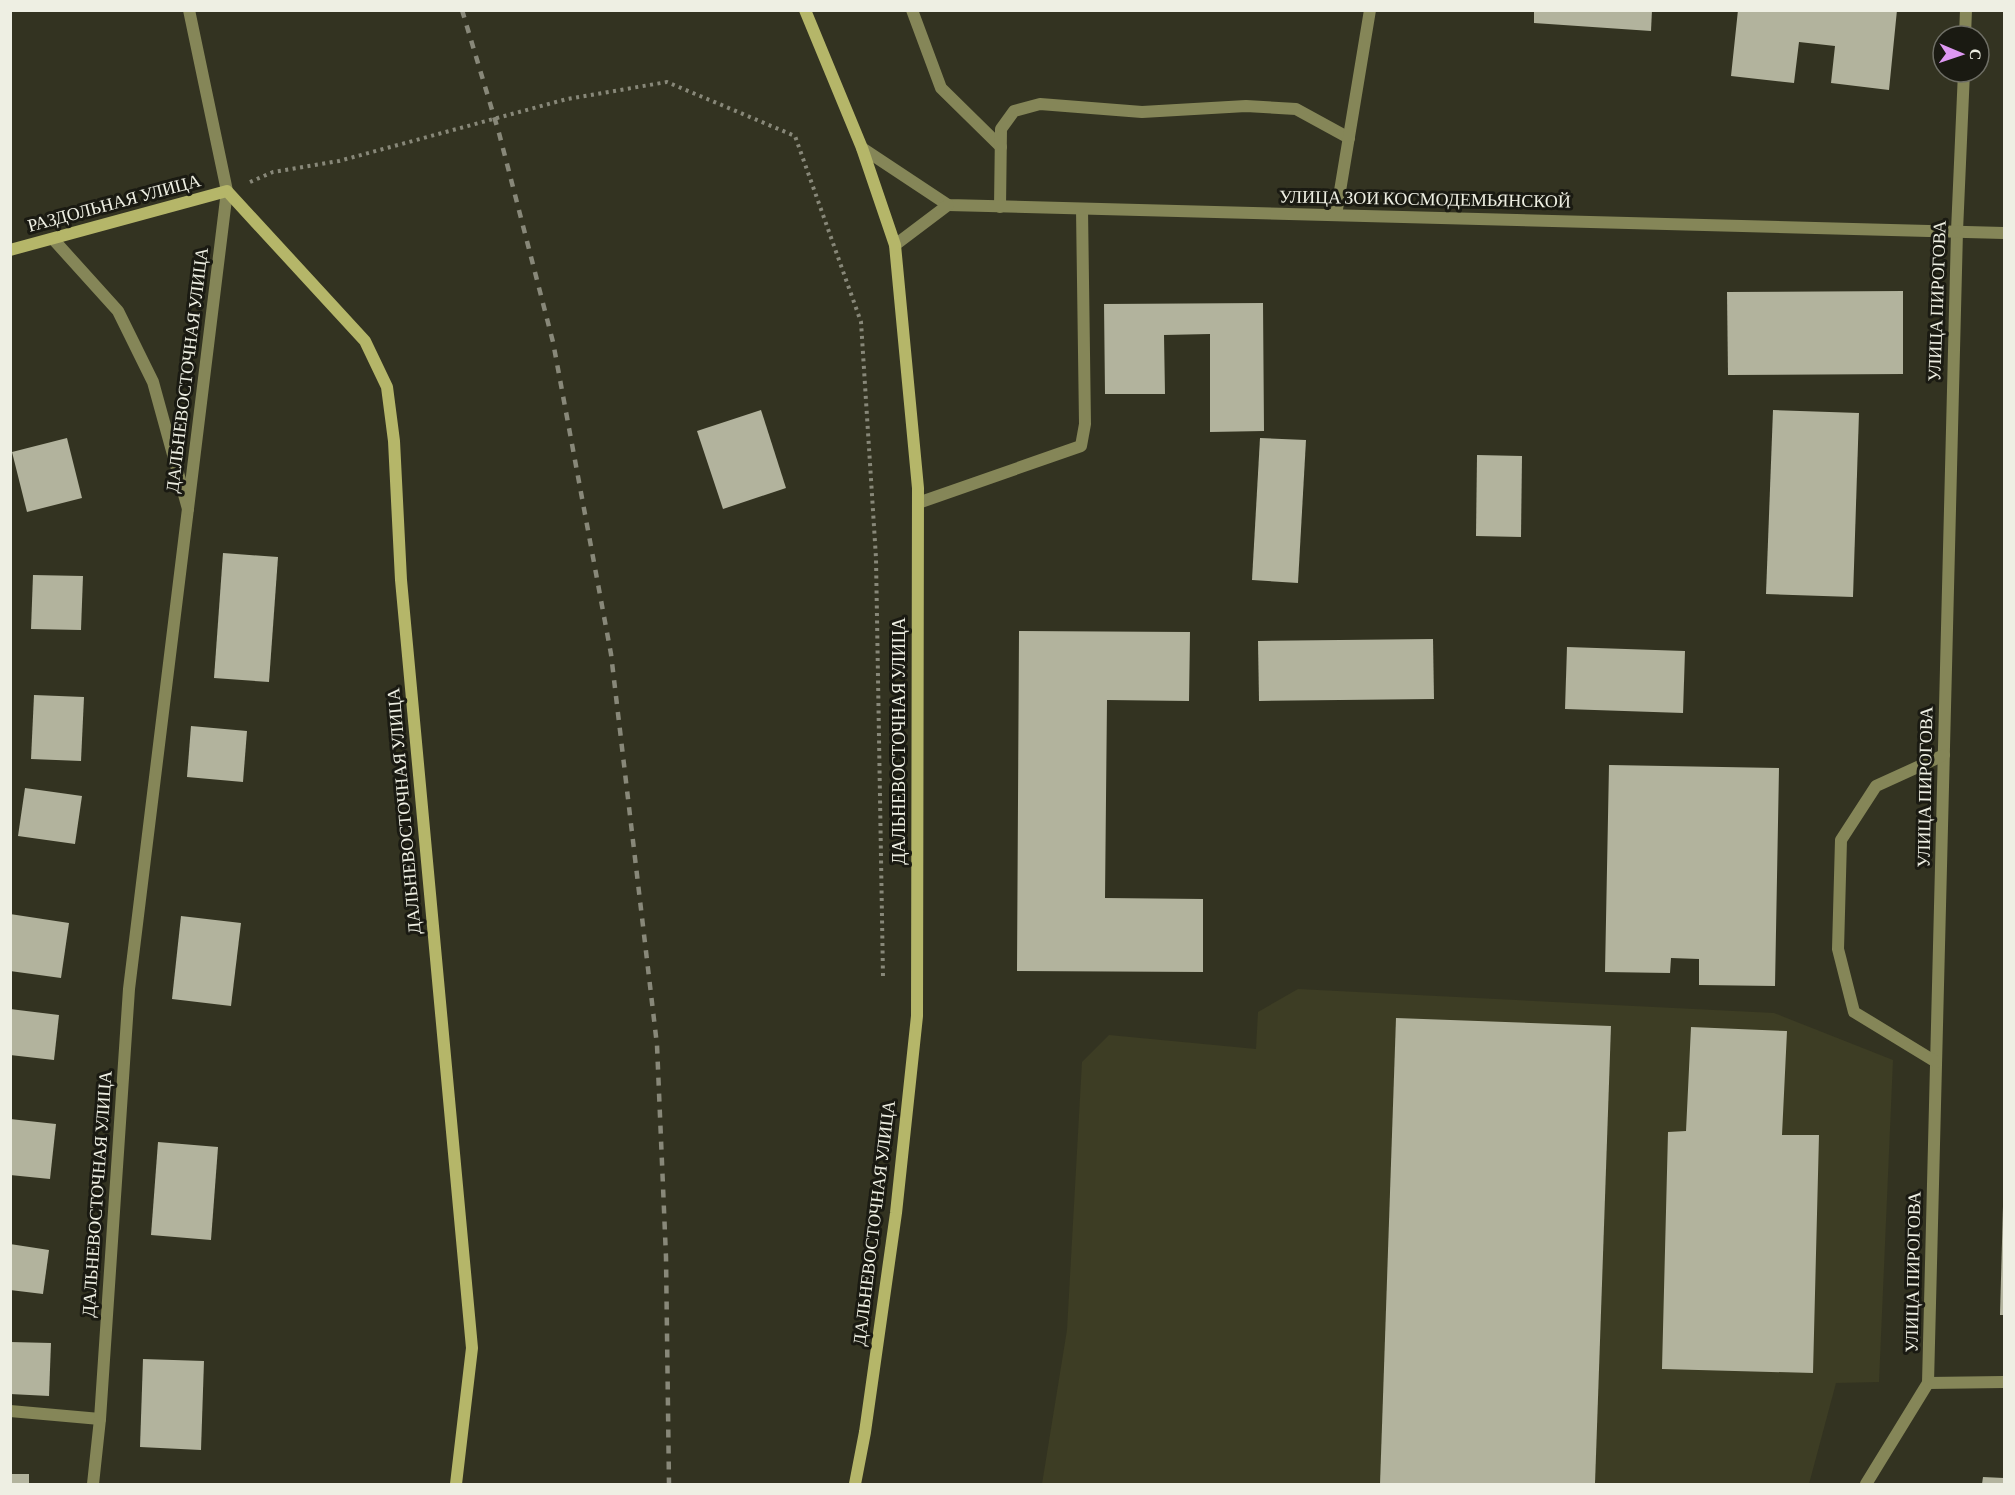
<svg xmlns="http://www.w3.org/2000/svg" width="2015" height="1495" font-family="'Crimson Pro',serif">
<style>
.built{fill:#3d3d24}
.building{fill:#b2b39d}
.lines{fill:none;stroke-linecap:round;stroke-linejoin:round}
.path{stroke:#888879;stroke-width:4;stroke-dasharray:3 4.5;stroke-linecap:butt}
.lane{stroke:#858658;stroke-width:12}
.street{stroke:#858658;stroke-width:12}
.secondary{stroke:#b5b669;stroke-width:12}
.rail{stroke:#888879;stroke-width:4.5;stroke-dasharray:8 8;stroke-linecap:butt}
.labels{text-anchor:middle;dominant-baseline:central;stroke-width:6;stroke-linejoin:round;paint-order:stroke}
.street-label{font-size:18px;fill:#eeefe3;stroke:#1a1a12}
</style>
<rect width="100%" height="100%" fill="#333321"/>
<!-- built -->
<polygon class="built" points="1298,989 1774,1013 1893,1060 1879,1382 1836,1383 1809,1484 1042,1484 1067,1330 1082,1062 1109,1035 1256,1049 1258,1012"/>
<!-- building -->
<g class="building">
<polygon points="1534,10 1652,10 1651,31 1534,23"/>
<polygon points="1738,10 1897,10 1889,90 1831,83 1835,46 1799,42 1794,83 1731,76"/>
<polygon points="1903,291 1903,374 1728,375 1727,292"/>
<polygon points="1263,303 1264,431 1210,432 1210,334 1164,335 1165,394 1105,394 1104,304"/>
<polygon points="761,410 786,488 723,509 697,431"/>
<polygon points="1773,410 1859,413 1853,597 1766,594"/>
<polygon points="67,438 82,498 27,512 12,452"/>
<polygon points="1260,438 1306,440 1298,583 1252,580"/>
<polygon points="1477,455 1522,456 1521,537 1476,536"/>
<polygon points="223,553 278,557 269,682 214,678"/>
<polygon points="33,575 83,576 81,630 31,629"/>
<polygon points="1019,631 1190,632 1189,701 1107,700 1105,898 1203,899 1203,972 1017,971"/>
<polygon points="1433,639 1434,699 1259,701 1258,641"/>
<polygon points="1567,647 1685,651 1683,713 1565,709"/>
<polygon points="34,695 84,697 81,761 31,759"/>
<polygon points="191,726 247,731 243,782 187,777"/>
<polygon points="1609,765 1779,768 1775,986 1699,985 1699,959 1671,958 1670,973 1605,972"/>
<polygon points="25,788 82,796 75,844 18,836"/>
<polygon points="10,914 69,923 61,978 10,971"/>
<polygon points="181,916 241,923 231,1006 172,999"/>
<polygon points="10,1009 59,1015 54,1060 10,1055"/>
<polygon points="1396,1018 1611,1026 1595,1484 1380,1484"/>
<polygon points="1691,1027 1787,1031 1782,1135 1819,1135 1813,1373 1662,1369 1668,1132 1686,1131"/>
<polygon points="10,1119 56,1124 50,1179 10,1175"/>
<polygon points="158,1142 218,1147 211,1240 151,1235"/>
<polygon points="2003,1206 2004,1206 2004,1315 2000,1315"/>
<polygon points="10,1244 49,1250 43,1294 10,1290"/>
<polygon points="10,1342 51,1343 49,1396 10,1394"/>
<polygon points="143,1359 204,1361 201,1450 140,1447"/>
<rect x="10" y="1474" width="19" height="10"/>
<polygon points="1983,1477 2004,1478 2004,1484 1982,1484"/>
</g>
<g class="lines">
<!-- path -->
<polyline class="path" points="250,182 273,172 339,161 567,99 667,82 795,136 861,322 876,558 883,977"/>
<!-- lane -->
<g class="lane">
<polyline points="912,10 941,88 1001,147"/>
<polyline points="1965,36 1966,10"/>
<polyline points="1000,207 1001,129 1014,111 1040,104 1142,112 1246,106 1296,109 1349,138"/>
<polyline points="1336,215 1370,10"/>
<polyline points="918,503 1081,446 1085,424 1082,209"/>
<polyline points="10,1411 100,1419"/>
<polyline points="93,1484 100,1419 129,989 227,191 189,10"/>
<polyline points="1866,1484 1928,1383 1957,231 1964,72"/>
</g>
<!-- street -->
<g class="street">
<polyline points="862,148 948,205 2004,233"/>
<polyline points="53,239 118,311 153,382 188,509"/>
<polyline points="895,245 948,205"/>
<polyline points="1936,1062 1854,1012 1838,949 1841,840 1876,786 1944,755"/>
<polyline points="1928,1383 2004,1382"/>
</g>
<!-- secondary -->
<g class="secondary">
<polyline points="805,10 862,148 895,245 918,488 917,1016 896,1213 865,1432 855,1484"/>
<polyline points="10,250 227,191 365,341 387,387 394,441 401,580 472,1348 456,1484"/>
</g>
<!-- rail -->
<polyline class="rail" points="462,10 499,133 553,342 611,654 657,1045 666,1257 669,1484"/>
</g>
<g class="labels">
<!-- street labels -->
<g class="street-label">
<text transform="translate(1425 199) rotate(1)">УЛИЦА ЗОИ КОСМОДЕМЬЯНСКОЙ</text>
<text transform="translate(114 203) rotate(-15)">РАЗДОЛЬНАЯ УЛИЦА</text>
<text transform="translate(1937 301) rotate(-88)">УЛИЦА ПИРОГОВА</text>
<text transform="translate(187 370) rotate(-83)">ДАЛЬНЕВОСТОЧНАЯ УЛИЦА</text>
<text transform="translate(899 741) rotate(-90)">ДАЛЬНЕВОСТОЧНАЯ УЛИЦА</text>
<text transform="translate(1925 787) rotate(-89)">УЛИЦА ПИРОГОВА</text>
<text transform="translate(404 811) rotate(-95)">ДАЛЬНЕВОСТОЧНАЯ УЛИЦА</text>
<text transform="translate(97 1194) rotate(-86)">ДАЛЬНЕВОСТОЧНАЯ УЛИЦА</text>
<text transform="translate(874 1223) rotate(-83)">ДАЛЬНЕВОСТОЧНАЯ УЛИЦА</text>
<text transform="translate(1913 1272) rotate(-89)">УЛИЦА ПИРОГОВА</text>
</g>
</g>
<!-- border -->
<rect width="2015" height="1495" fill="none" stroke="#eeefe3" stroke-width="24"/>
<!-- north arrow -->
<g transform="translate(1961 54) rotate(92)"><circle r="28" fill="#1a1a12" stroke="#6f6f66" stroke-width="1.5"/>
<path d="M0-4.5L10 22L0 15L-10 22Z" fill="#de98f3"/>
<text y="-9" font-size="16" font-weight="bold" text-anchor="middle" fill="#eeefe3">С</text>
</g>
</svg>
